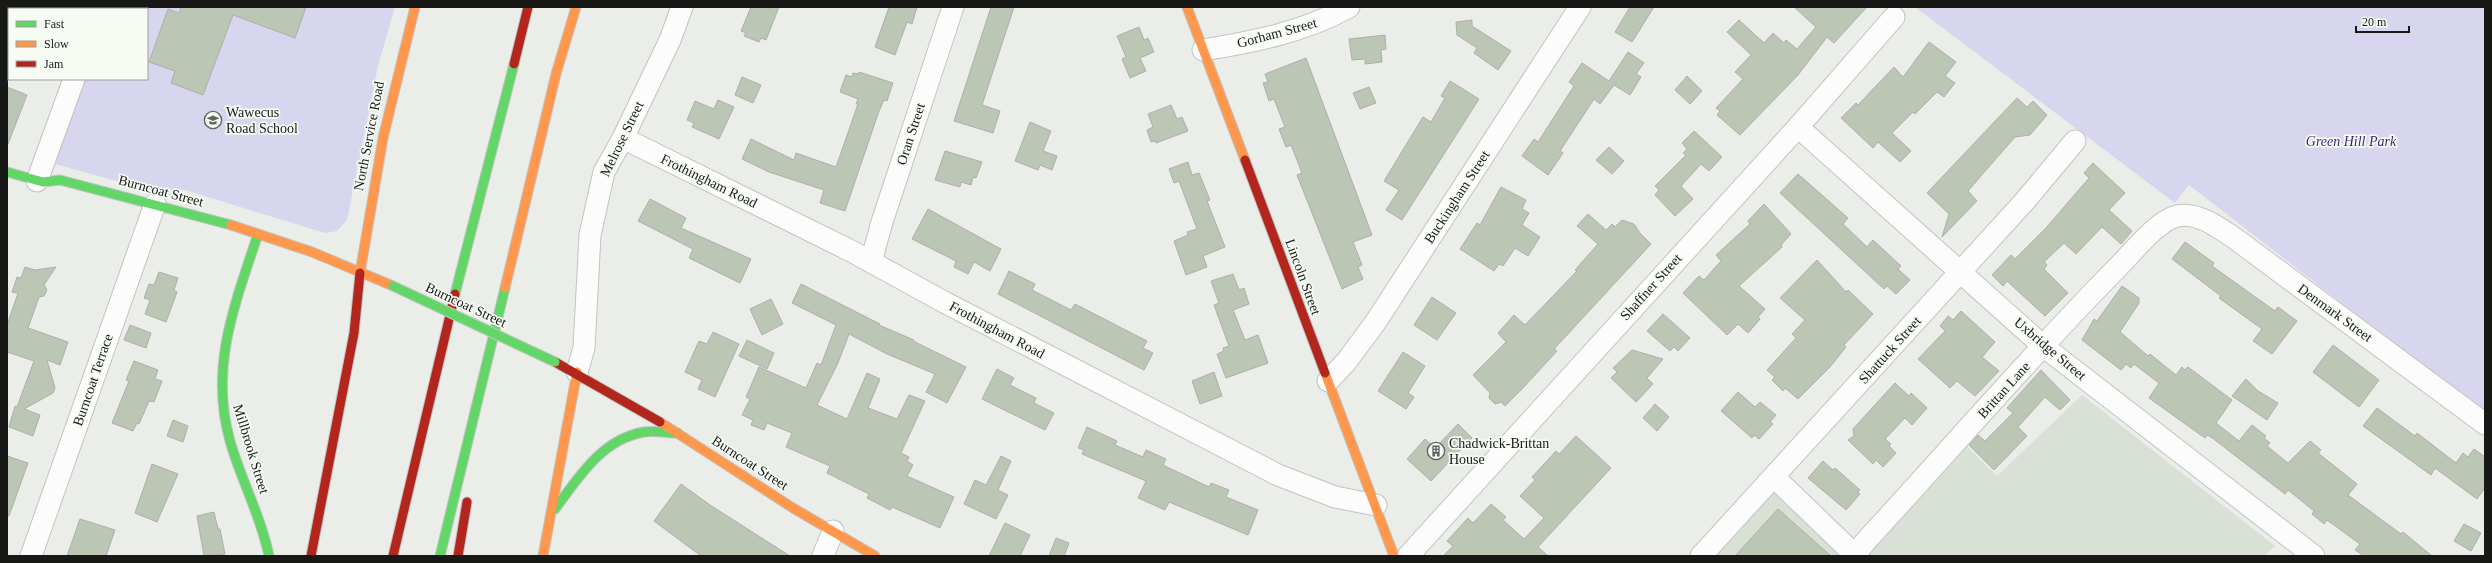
<svg xmlns="http://www.w3.org/2000/svg" width="2492" height="563" font-family="'Times New Roman',serif">
<style>
.built{fill:#d9e0d6}
.green{fill:#d8d5ee}
.building{fill:#bbc6b5;stroke:#adafac}
.lines{fill:none;stroke-linecap:round;stroke-linejoin:round}
.street-casing{stroke:#c2c4c1;stroke-width:23}
.fast-casing{stroke:#c2c4c1;stroke-width:11}
.slow-casing{stroke:#c2c4c1;stroke-width:11}
.jam-casing{stroke:#c2c4c1;stroke-width:11}
.street{stroke:#fcfcfc;stroke-width:21}
.fast{stroke:#63d668;stroke-width:9}
.slow{stroke:#ff974d;stroke-width:9}
.jam{stroke:#b3261e;stroke-width:9}
.fast-bridge-casing{stroke:#c2c4c1;stroke-width:11;stroke-linecap:butt}
.fast-bridge{stroke:#63d668;stroke-width:9}
.labels{text-anchor:middle;dominant-baseline:central;stroke-width:3.5;stroke-linejoin:round;paint-order:stroke}
.street-label{font-size:14px;fill:#181917;stroke:#f6fbf4}
.poi-label{font-size:14px;fill:#181917;stroke:#f6fbf4;text-anchor:start}
.park-label{font-size:14px;font-style:italic;fill:#3e1e7b;stroke:#f6fbf4}
</style>
<rect width="100%" height="100%" fill="#eaede8"/>
<!-- built -->
<polygon class="built" points="2082,395 2275,546 2264,556 1701,556 1774,477 1855,555 1960,439 1997,476"/>
<!-- green -->
<g class="green">
<polygon points="100,7 395,7 378,66 347,220 337,231 325,233 185,190 135,186 44,161 74,79 147,79 147,9 99,9"/>
<polygon points="1915,7 2485,7 2485,414 2189,185 2175,203"/>
</g>
<!-- building -->
<g class="building">
<polygon points="181,7 306,7 295,38 233,15 203,95 171,83 175,71 149,62 168,9 179,13"/>
<polygon points="751,7 779,7 766,40 761,38 759,42 744,36 746,33 741,31"/>
<polygon points="889,7 917,7 912,24 907,22 895,55 875,47"/>
<polygon points="991,7 1014,7 982,105 1000,111 993,133 954,121"/>
<polygon points="1630,7 1654,7 1632,42 1615,32"/>
<polygon points="1794,7 1867,7 1834,43 1827,37 1798,75 1740,135 1717,115 1720,111 1716,108 1743,79 1735,72 1751,55 1727,32 1739,20 1764,43 1773,33 1784,43 1786,40 1797,49 1816,27"/>
<polygon points="1472,20 1472,26 1511,51 1498,70 1474,53 1477,48 1457,35 1456,22"/>
<polygon points="1139,27 1144,40 1148,38 1154,52 1140,58 1146,71 1130,78 1122,59 1126,57 1117,36"/>
<polygon points="1385,35 1386,49 1381,50 1382,62 1365,64 1365,59 1352,60 1349,39"/>
<polygon points="1929,42 1956,62 1945,76 1955,83 1944,97 1937,92 1915,114 1913,112 1892,133 1911,151 1900,162 1878,142 1873,148 1841,118 1856,103 1858,105 1894,67 1903,77"/>
<polygon points="1628,52 1644,63 1636,74 1641,77 1630,95 1614,85 1600,104 1594,99 1560,151 1563,153 1548,175 1522,156 1534,139 1538,142 1574,86 1569,82 1582,63 1609,81"/>
<polygon points="1306,58 1372,235 1353,242 1362,265 1358,267 1363,279 1342,289 1297,175 1302,173 1291,145 1286,147 1279,129 1285,127 1274,99 1269,101 1263,83 1268,82 1265,74"/>
<polygon points="859,72 893,83 887,101 884,100 879,111 845,211 820,203 824,190 769,172 742,159 751,139 794,160 796,153 836,167 858,104 856,104 858,99 840,92 846,75 852,77 853,73 859,74"/>
<polygon points="1687,76 1702,91 1690,104 1675,90"/>
<polygon points="742,77 761,85 753,103 735,95"/>
<polygon points="1450,81 1479,99 1402,220 1386,210 1399,190 1384,181 1423,117 1431,122 1445,98 1441,96"/>
<polygon points="7,87 27,95 8,144 7,144"/>
<polygon points="1369,87 1376,103 1360,109 1353,93"/>
<polygon points="2017,98 2027,107 2033,101 2047,115 2030,135 2015,137 1986,170 1968,191 1977,201 1942,237 1949,214 1927,193"/>
<polygon points="718,100 734,107 719,139 692,127 694,123 687,120 695,101 714,109"/>
<polygon points="1171,105 1177,119 1182,117 1188,131 1156,143 1155,141 1151,142 1147,130 1153,127 1148,114"/>
<polygon points="1030,122 1051,131 1043,151 1057,156 1052,170 1040,165 1038,170 1015,161"/>
<polygon points="1694,131 1722,157 1709,171 1701,164 1681,186 1693,199 1675,216 1655,195 1659,190 1655,186 1686,155 1683,153 1687,149 1682,143"/>
<polygon points="1609,147 1624,161 1612,174 1596,160"/>
<polygon points="945,151 982,162 976,178 973,177 971,185 961,182 960,187 935,180"/>
<polygon points="1188,162 1192,175 1199,173 1210,200 1207,201 1225,247 1203,256 1207,267 1186,275 1174,241 1188,235 1187,232 1197,229 1179,181 1174,183 1169,169"/>
<polygon points="2093,163 2125,193 2109,210 2132,231 2121,244 2102,227 2076,254 2064,243 2044,262 2047,265 2044,269 2068,293 2045,316 2007,281 2003,286 1992,275 2011,255 2015,259 2046,228 2089,178 2084,173"/>
<polygon points="1798,174 1848,218 1843,224 1867,247 1873,240 1901,266 1898,269 1910,280 1896,294 1887,286 1884,289 1780,193"/>
<polygon points="1501,187 1526,200 1522,209 1529,213 1522,225 1540,237 1528,256 1515,248 1503,266 1499,264 1494,271 1460,249 1477,223 1480,225"/>
<polygon points="650,199 686,218 681,228 751,259 740,283 689,258 693,249 638,221"/>
<polygon points="1764,204 1791,234 1781,245 1782,247 1739,286 1765,309 1758,317 1760,319 1748,333 1738,324 1727,335 1683,293 1699,276 1704,280 1721,261 1716,255 1750,224 1748,221"/>
<polygon points="928,209 1001,249 990,271 974,262 968,274 954,267 956,261 912,239"/>
<polygon points="1588,214 1606,230 1612,224 1615,227 1622,220 1634,224 1640,233 1651,244 1554,349 1557,351 1522,389 1505,406 1501,402 1495,404 1489,398 1490,393 1473,375 1506,342 1498,333 1514,315 1525,325 1577,271 1575,270 1598,244 1577,226"/>
<polygon points="2185,242 2214,263 2212,266 2275,311 2278,307 2297,321 2272,354 2253,341 2262,329 2219,298 2221,296 2172,259"/>
<polygon points="1817,260 1846,292 1848,290 1873,314 1844,345 1846,347 1830,367 1798,399 1785,388 1783,391 1772,380 1775,377 1767,370 1796,338 1792,334 1805,320 1780,298"/>
<polygon points="25,267 35,270 56,267 44,285 47,290 44,296 39,297 28,328 68,342 60,365 47,360 55,388 53,393 24,409 40,415 33,436 9,427 15,406 17,407 34,361 7,352 7,325 18,293 12,292 17,277 21,278"/>
<polygon points="1009,271 1035,284 1032,290 1071,310 1075,304 1147,341 1143,348 1153,353 1144,370 998,294"/>
<polygon points="159,272 178,278 174,290 177,292 166,322 145,314 150,300 144,298 149,284 154,285"/>
<polygon points="1233,274 1239,290 1244,288 1249,304 1233,310 1245,340 1258,335 1268,363 1226,378 1217,354 1224,351 1223,348 1229,346 1214,305 1219,303 1211,281"/>
<polygon points="801,284 880,324 879,325 914,340 913,341 966,367 947,403 926,392 935,374 887,354 849,334 838,363 817,405 847,419 867,373 880,379 868,408 897,419 909,395 925,401 901,453 909,457 907,461 913,465 907,476 954,497 940,528 892,507 890,510 867,498 869,494 827,473 830,466 786,447 792,433 767,423 764,430 751,425 753,420 742,415 750,399 746,397 759,367 806,388 817,363 821,365 836,325 792,303"/>
<polygon points="2122,286 2139,298 2139,303 2120,332 2148,356 2150,354 2176,375 2182,367 2185,370 2188,367 2232,400 2216,423 2239,441 2252,425 2266,436 2264,438 2270,443 2267,446 2288,463 2310,441 2321,450 2318,453 2357,484 2348,495 2401,534 2403,532 2432,556 2364,556 2355,550 2360,544 2327,520 2324,524 2312,514 2314,511 2288,490 2285,494 2211,437 2207,435 2205,438 2149,398 2159,383 2134,364 2131,368 2126,364 2121,370 2082,340 2094,319 2097,321"/>
<polygon points="1432,297 1456,313 1437,340 1414,325"/>
<polygon points="771,299 783,324 762,335 750,309"/>
<polygon points="1961,311 1995,342 1982,357 1999,371 1975,396 1957,381 1950,388 1918,359 1945,331 1940,326 1948,316 1953,320"/>
<polygon points="1663,314 1690,338 1678,351 1674,347 1670,351 1647,331"/>
<polygon points="130,325 151,333 146,348 124,340"/>
<polygon points="713,332 739,344 715,397 698,389 702,380 685,372 699,341 707,344"/>
<polygon points="747,340 774,353 767,369 739,356"/>
<polygon points="2333,345 2379,380 2359,407 2313,372"/>
<polygon points="1632,350 1663,359 1647,378 1653,384 1636,402 1611,378 1617,372 1613,368"/>
<polygon points="1403,352 1425,366 1408,393 1414,397 1406,409 1378,391"/>
<polygon points="134,361 158,370 155,379 162,381 154,402 149,401 139,424 137,423 133,431 112,423 129,381 126,380"/>
<polygon points="997,369 1014,378 1010,385 1036,398 1034,403 1054,413 1045,430 982,399"/>
<polygon points="2041,370 2070,400 2060,410 2045,397 2018,427 2027,436 1994,470 1969,445 1978,435 1985,441 2013,413 2007,408"/>
<polygon points="1214,372 1222,396 1200,404 1192,381"/>
<polygon points="2246,379 2258,391 2278,403 2267,420 2232,396"/>
<polygon points="1895,383 1909,396 1911,393 1927,408 1912,425 1905,418 1885,439 1891,444 1889,446 1896,453 1883,467 1876,460 1873,464 1848,440 1854,436 1853,429"/>
<polygon points="1738,392 1755,407 1760,402 1776,415 1770,422 1773,424 1759,439 1754,435 1752,438 1721,411"/>
<polygon points="1655,404 1669,417 1657,431 1643,418"/>
<polygon points="2377,408 2415,436 2417,433 2456,463 2463,453 2468,457 2474,449 2485,457 2485,488 2477,499 2435,468 2431,475 2363,426"/>
<polygon points="173,420 188,426 183,442 167,436"/>
<polygon points="1458,424 1472,438 1431,481 1407,459 1425,439 1435,448"/>
<polygon points="1087,427 1117,441 1115,445 1143,457 1146,450 1166,459 1163,465 1209,487 1211,483 1229,490 1226,497 1258,510 1248,535 1169,502 1165,510 1138,498 1146,481 1082,454 1084,450 1078,448"/>
<polygon points="1576,436 1611,468 1538,547 1548,556 1443,556 1453,546 1447,541 1468,518 1473,523 1491,504 1506,517 1503,520 1524,539 1544,518 1520,496 1535,480 1532,477 1556,451 1559,454"/>
<polygon points="7,456 28,463 9,516 7,516"/>
<polygon points="1001,456 1011,461 998,490 1008,495 996,519 964,504 975,480 986,485"/>
<polygon points="1823,461 1833,470 1835,468 1860,490 1857,492 1860,494 1846,510 1808,478"/>
<polygon points="152,464 178,474 157,522 135,513"/>
<polygon points="681,484 710,505 790,556 701,556 654,521"/>
<polygon points="1778,509 1831,556 1735,556"/>
<polygon points="214,512 218,529 220,529 225,554 204,556 197,516"/>
<polygon points="80,519 115,530 106,556 67,556"/>
<polygon points="1005,523 1030,535 1020,556 989,556"/>
<polygon points="2464,524 2481,533 2471,551 2454,541"/>
<polygon points="1056,538 1069,543 1064,556 1049,556"/>
</g>
<g class="lines">
<defs>
<g id="street">
<polyline points="99,9 100,7"/>
<path d="M1203 50C1253 42 1304 32 1349 7"/>
<polyline points="1798,127 2043,346 2314,556"/>
<polyline points="623,138 853,252 944,302 1278,475 1335,497 1376,505"/>
<polyline points="37,181 74,79"/>
<polyline points="871,262 882,222 953,7"/>
<polyline points="577,372 584,348 590,235 604,172 623,138 670,40 682,7"/>
<polyline points="1328,381 1346,362 1375,323 1580,7"/>
<polyline points="1774,477 1856,556"/>
<polyline points="31,556 155,204"/>
<polyline points="823,556 833,531"/>
<polyline points="1408,556 1798,127 1894,17"/>
<polyline points="1701,556 2024,202 2075,141"/>
<path d="M1854 556 1865 542C1949 451 2030 356 2117 268 2132 253 2157 221 2177 216 2198 211 2221 229 2237 240L2485 424"/>
</g>
<g id="fast">
<polyline points="7,172 43,182 60,180 231,225"/>
<path d="M258 234C235 304 209 367 230 441 241 480 261 516 269 556"/>
<polyline points="455,294 514,64"/>
<path d="M555 509C579 477 602 439 644 432 655 430 667 433 678 433"/>
<polyline points="440,556 505,288"/>
</g>
<g id="slow">
<polyline points="1187,7 1245,160"/>
<polyline points="231,225 312,252 393,286"/>
<polyline points="360,273 383,138 415,7"/>
<polyline points="505,288 556,74 576,7"/>
<polyline points="1325,373 1394,556"/>
<polyline points="660,422 793,508 875,556"/>
<polyline points="543,556 577,372"/>
</g>
<g id="jam">
<polyline points="514,64 528,7"/>
<polyline points="1245,160 1325,373"/>
<polyline points="555,362 660,422"/>
<polyline points="311,556 354,333 360,273"/>
<polyline points="393,556 455,294"/>
<polyline points="458,556 467,502"/>
</g>
</defs>
<!-- street casing -->
<use href="#street" class="street-casing"/>
<!-- fast casing -->
<use href="#fast" class="fast-casing"/>
<!-- slow casing -->
<use href="#slow" class="slow-casing"/>
<!-- jam casing -->
<use href="#jam" class="jam-casing"/>
<!-- street -->
<use href="#street" class="street"/>
<!-- fast -->
<use href="#fast" class="fast"/>
<!-- slow -->
<use href="#slow" class="slow"/>
<!-- jam -->
<use href="#jam" class="jam"/>
<defs>
<polyline id="fast-bridge" points="393,286 555,362"/>
</defs>
<!-- fast-bridge casing -->
<use href="#fast-bridge" class="fast-bridge-casing"/>
<!-- fast-bridge -->
<use href="#fast-bridge" class="fast-bridge"/>
</g>
<!-- icons -->
<defs>
<symbol id="school-ring" viewBox="-11 -11 22 22"><circle r="9.5" fill="#f6fbf4" stroke="#626360" stroke-width="1.5"/><path d="M0-5L7-2L0 1L-7-2ZM-4 1L0 2.5L4 1V4Q0 6-4 4Z" fill="#626360"/></symbol>
<symbol id="building-ring" viewBox="-11 -11 22 22"><circle r="9.5" fill="#f6fbf4" stroke="#626360" stroke-width="1.5"/><path d="M-4-6H4V6H1V3H-1V6H-4ZM-2.5-4.3h1.7v1.8h-1.7ZM.8-4.3h1.7v1.8H.8ZM-2.5-1h1.7V.8h-1.7ZM.8-1h1.7V.8H.8Z" fill="#626360"/></symbol>
</defs>
<g fill-rule="evenodd">
<use href="#school-ring" x="203" y="110" width="20" height="20"/>
<use href="#building-ring" x="1426" y="441" width="20" height="20"/>
</g>
<g class="labels">
<!-- street labels -->
<g class="street-label">
<text transform="translate(1277 33) rotate(-15)">Gorham Street</text>
<text transform="translate(911 134) rotate(-72)">Oran Street</text>
<text transform="translate(369 136) rotate(-79)">North Service Road</text>
<text transform="translate(622 139) rotate(-64)">Melrose Street</text>
<text transform="translate(709 181) rotate(26)">Frothingham Road</text>
<text transform="translate(161 191) rotate(15)">Burncoat Street</text>
<text transform="translate(1457 197) rotate(-57)">Buckingham Street</text>
<text transform="translate(1303 277) rotate(70)">Lincoln Street</text>
<text transform="translate(1651 287) rotate(-48)">Shaffner Street</text>
<text transform="translate(466 305) rotate(25)">Burncoat Street</text>
<text transform="translate(2335 313) rotate(36)">Denmark Street</text>
<text transform="translate(997 330) rotate(28)">Frothingham Road</text>
<text transform="translate(2050 349) rotate(40)">Uxbridge Street</text>
<text transform="translate(1890 350) rotate(-48)">Shattuck Street</text>
<text transform="translate(93 380) rotate(-71)">Burncoat Terrace</text>
<text transform="translate(2004 390) rotate(-48)">Brittan Lane</text>
<text transform="translate(251 449) rotate(73)">Millbrook Street</text>
<text transform="translate(750 463) rotate(33)">Burncoat Street</text>
</g>
<!-- poi labels -->
<g class="poi-label">
<text x="226" y="112">Wawecus<tspan x="226" dy="16">Road School</tspan></text>
<text x="1449" y="443">Chadwick-Brittan<tspan x="1449" dy="16">House</tspan></text>
</g>
<!-- park labels -->
<g class="park-label">
<text x="2351" y="141">Green Hill Park</text>
</g>
</g>
<!-- border -->
<rect width="2492" height="563" fill="none" stroke="#181917" stroke-width="16"/>
<!-- legend -->
<rect x="8" y="8" width="140" height="72" fill="#f6fbf4" stroke="#9da19c"/>
<rect x="16" y="21" width="20" height="6" fill="#63d668" stroke="#9da19c"/>
<text x="44" y="28" font-size="12" fill="#181917">Fast</text>
<rect x="16" y="41" width="20" height="6" fill="#ff974d" stroke="#9da19c"/>
<text x="44" y="48" font-size="12" fill="#181917">Slow</text>
<rect x="16" y="61" width="20" height="6" fill="#b3261e" stroke="#9da19c"/>
<text x="44" y="68" font-size="12" fill="#181917">Jam</text>
<!-- scale -->
<path d="M2356 26v6h53v-6" fill="none" stroke="#181917" stroke-width="2"/>
<text x="2362" y="26" font-size="12" fill="#181917" stroke="#f6fbf4" stroke-width="3" paint-order="stroke">20 m</text>
</svg>
